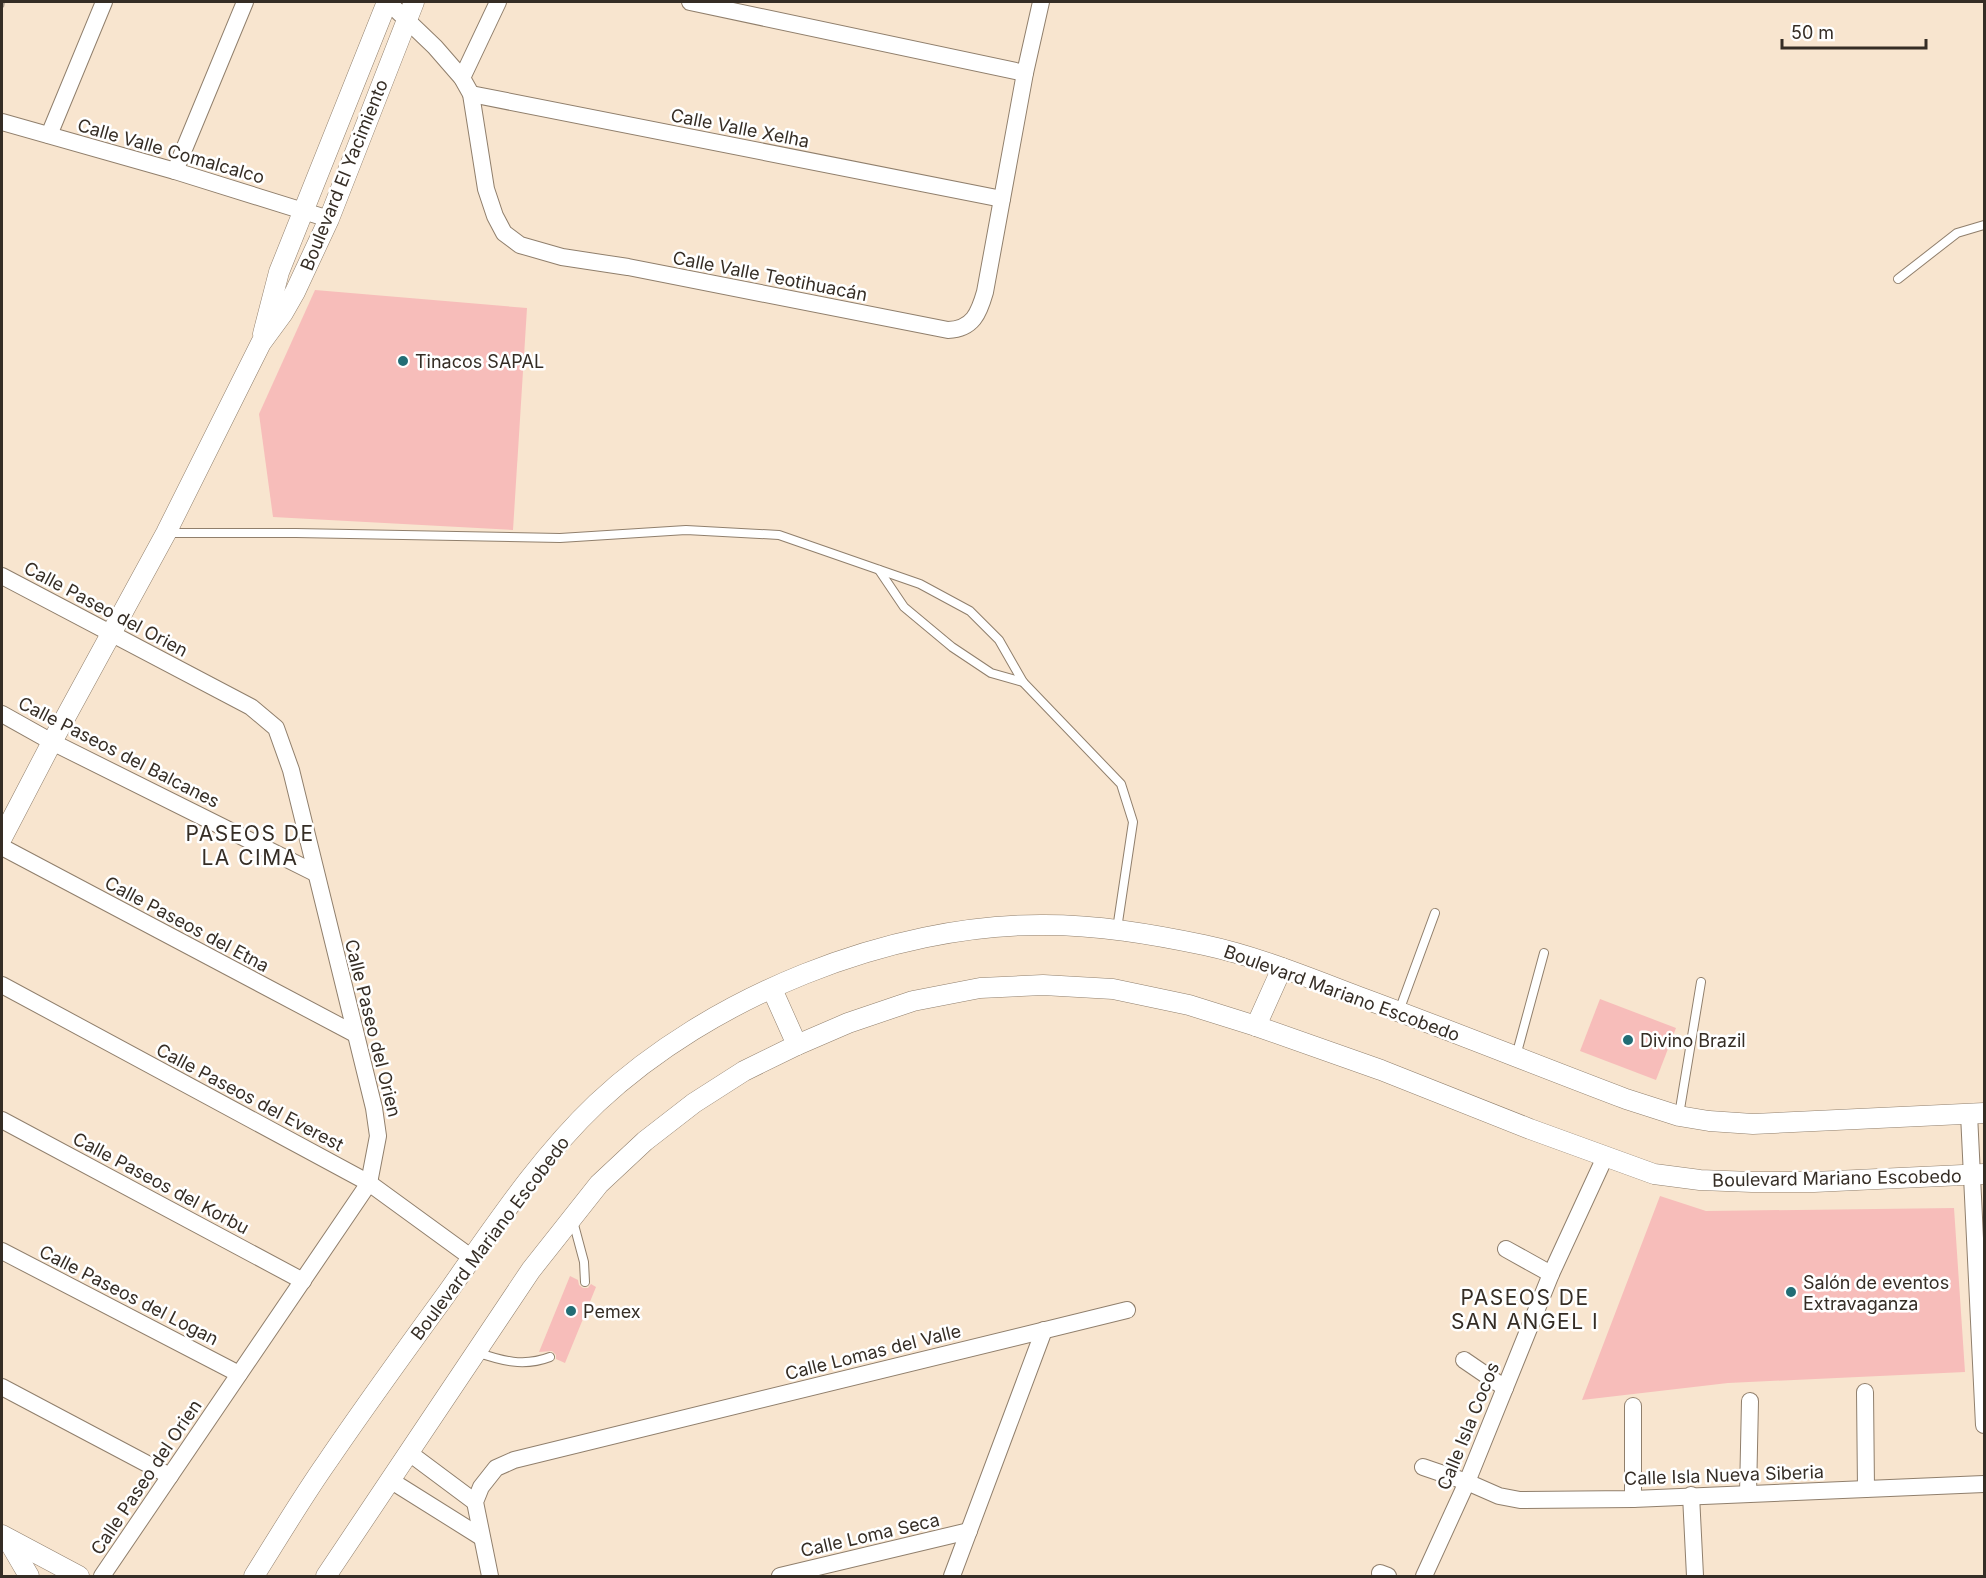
<svg xmlns="http://www.w3.org/2000/svg" width="1986" height="1578" font-family="Inter,sans-serif">
<style>
.building{fill:#f7bdba}
.lines{fill:none;stroke-linecap:round;stroke-linejoin:round}
.service-casing{stroke:#907f6c;stroke-width:10}
.minor-casing{stroke:#907f6c;stroke-width:18}
.tertiary-casing{stroke:#907f6c;stroke-width:21}
.path{stroke:#ab9c8c;stroke-width:4;stroke-dasharray:4.5 3;stroke-linecap:butt}
.service{stroke:#fff;stroke-width:8}
.minor{stroke:#fff;stroke-width:16}
.tertiary{stroke:#fff;stroke-width:20}
.poi-dot{fill:#226d75;stroke:#fff;stroke-width:2}
.labels{text-anchor:middle;dominant-baseline:central;stroke-width:5;stroke-linejoin:round;paint-order:stroke}
.street-label{font-size:18px;fill:#352d25;stroke:#fff}
.poi-label{font-size:18px;fill:#352d25;stroke:#fff;text-anchor:start}
.quarter-label{font-size:21px;letter-spacing:1.5px;fill:#352d25;stroke:#fff}
</style>
<rect width="100%" height="100%" fill="#f8e5cf"/>
<!-- building -->
<g class="building">
<polygon points="315,290 527,308 513,530 273,517 259,414"/>
<polygon points="1600,999 1676,1028 1656,1080 1580,1051"/>
<polygon points="1660,1196 1706,1211 1954,1208 1965,1372 1728,1383 1582,1400"/>
<polygon points="570,1276 578,1280 579,1285 583,1288 588,1288 591,1284 596,1287 565,1363 556,1359 556,1355 552,1351 539,1352"/>
</g>
<g class="lines">
<defs>
<g id="service">
<polyline points="1898,279 1957,233 1984,225"/>
<polyline points="166,533 296,533 560,538 686,530 779,535 920,584 970,611 999,640 1023,682 1121,784 1133,822 1117,929"/>
<polyline points="879,570 904,607 952,647 991,673 1023,682"/>
<polyline points="1399,1011 1435,913"/>
<polyline points="1516,1056 1544,953"/>
<polyline points="1679,1115 1701,982"/>
<polyline points="573,1221 584,1262 585,1282"/>
<path d="M476 1352C502 1361 524 1367 550 1357"/>
</g>
<g id="minor">
<path d="M388 2 435 47 462 78 471 94 486 189 495 216 504 233 520 245 562 257 628 267 948 330C973 329 979 313 985 292L1025 73 1041 2"/>
<polyline points="690,2 1025,73"/>
<polyline points="462,78 498,2"/>
<polyline points="471,94 1002,199"/>
<polyline points="2,122 175,171 329,219"/>
<polyline points="49,135 104,2"/>
<polyline points="175,171 245,2"/>
<polyline points="2,576 251,707 276,728 291,770 374,1108 378,1136 369,1183 102,1576"/>
<polyline points="2,714 52,742 315,873"/>
<polyline points="2,847 355,1034"/>
<polyline points="2,985 369,1183 472,1258"/>
<polyline points="1969,1114 1984,1425"/>
<polyline points="2,1120 303,1281"/>
<polyline points="1506,1249 1551,1274"/>
<polyline points="2,1251 239,1374"/>
<polyline points="1464,1360 1505,1388"/>
<polyline points="2,1387 170,1476"/>
<polyline points="1865,1392 1866,1489"/>
<polyline points="408,1452 475,1502"/>
<polyline points="1423,1467 1467,1482 1499,1496 1520,1500 1633,1499 1984,1484"/>
<polyline points="390,1480 481,1537"/>
<polyline points="1748,1494 1750,1401"/>
<polyline points="1691,1495 1695,1576"/>
<polyline points="1633,1499 1633,1406"/>
<polyline points="1380,1573 1388,1576"/>
<polyline points="490,1576 475,1502 481,1487 496,1468 514,1460 1127,1310"/>
<polyline points="780,1576 969,1531"/>
<polyline points="952,1576 1044,1330"/>
<polyline points="1424,1576 1467,1482 1551,1274 1605,1157"/>
</g>
<g id="tertiary">
<polyline points="263,334 279,272 387,2"/>
<polyline points="2,838 52,742 166,533 261,343 283,313 295,292 329,219 414,2"/>
<polyline points="772,989 797,1045"/>
<polyline points="1256,1026 1282,968"/>
<polyline points="2,1535 79,1576"/>
<polyline points="8,1540 29,1576"/>
<path d="M254 1576C278 1538 301 1499 327 1462 365 1406 405 1351 445 1296 492 1230 538 1159 597 1103 710 997 889 924 1044 925 1098 925 1151 934 1204 945 1256 956 1307 977 1357 996 1447 1029 1536 1065 1626 1099L1679 1116 1709 1121 1753 1124 1984 1113"/>
<polyline points="326,1576 531,1270 599,1184 645,1141 694,1103 744,1071 797,1045 848,1023 913,1001 980,988 1043,985 1113,989 1189,1005 1256,1026 1381,1070 1530,1129 1654,1174 1700,1180 1752,1182 1814,1182 1984,1174"/>
</g>
</defs>
<!-- service casing -->
<use href="#service" class="service-casing"/>
<!-- minor casing -->
<use href="#minor" class="minor-casing"/>
<!-- tertiary casing -->
<use href="#tertiary" class="tertiary-casing"/>
<!-- path -->
<polyline class="path" points="2,7 3,2"/>
<!-- service -->
<use href="#service" class="service"/>
<!-- minor -->
<use href="#minor" class="minor"/>
<!-- tertiary -->
<use href="#tertiary" class="tertiary"/>
</g>
<!-- markers -->
<g class="poi-dot">
<circle cx="403" cy="361" r="6"/>
<circle cx="1628" cy="1040" r="6"/>
<circle cx="1791" cy="1292" r="6"/>
<circle cx="571" cy="1311" r="6"/>
</g>
<g class="labels">
<!-- street labels -->
<g class="street-label">
<text transform="translate(740 128) rotate(11)">Calle Valle Xelha</text>
<text transform="translate(171 151) rotate(16)">Calle Valle Comalcalco</text>
<text transform="translate(344 175) rotate(-68)">Boulevard El Yacimiento</text>
<text transform="translate(770 276) rotate(11)">Calle Valle Teotihuacán</text>
<text transform="translate(106 609) rotate(28)">Calle Paseo del Orien</text>
<text transform="translate(119 752) rotate(27)">Calle Paseos del Balcanes</text>
<text transform="translate(187 924) rotate(28)">Calle Paseos del Etna</text>
<text transform="translate(1342 993) rotate(20)">Boulevard Mariano Escobedo</text>
<text transform="translate(373 1028) rotate(76)">Calle Paseo del Orien</text>
<text transform="translate(250 1097) rotate(28)">Calle Paseos del Everest</text>
<text transform="translate(1837 1178) rotate(-1)">Boulevard Mariano Escobedo</text>
<text transform="translate(161 1183) rotate(28)">Calle Paseos del Korbu</text>
<text transform="translate(490 1238) rotate(-53)">Boulevard Mariano Escobedo</text>
<text transform="translate(129 1295) rotate(27)">Calle Paseos del Logan</text>
<text transform="translate(873 1352) rotate(-14)">Calle Lomas del Valle</text>
<text transform="translate(1468 1426) rotate(-68)">Calle Isla Cocos</text>
<text transform="translate(1724 1475) rotate(-2)">Calle Isla Nueva Siberia</text>
<text transform="translate(146 1477) rotate(-56)">Calle Paseo del Orien</text>
<text transform="translate(870 1535) rotate(-13)">Calle Loma Seca</text>
</g>
<!-- poi labels -->
<g class="poi-label">
<text x="415" y="361">Tinacos SAPAL</text>
<text x="1640" y="1040">Divino Brazil</text>
<text x="1803" y="1282">Salón de eventos<tspan x="1803" dy="21">Extravaganza</tspan></text>
<text x="583" y="1311">Pemex</text>
</g>
<!-- quarter labels -->
<g class="quarter-label">
<text x="250" y="833">PASEOS DE<tspan x="250" dy="24">LA CIMA</tspan></text>
<text x="1525" y="1297">PASEOS DE<tspan x="1525" dy="24">SAN ANGEL I</tspan></text>
</g>
</g>
<!-- border -->
<rect width="1986" height="1578" fill="none" stroke="#352d25" stroke-width="6"/>
<!-- scale -->
<path d="M1782 39v9h144v-9" fill="none" stroke="#352d25" stroke-width="3"/>
<text x="1791" y="39" font-size="18" fill="#352d25" stroke="#ffffff" stroke-width="4.5" paint-order="stroke">50 m</text>
</svg>
